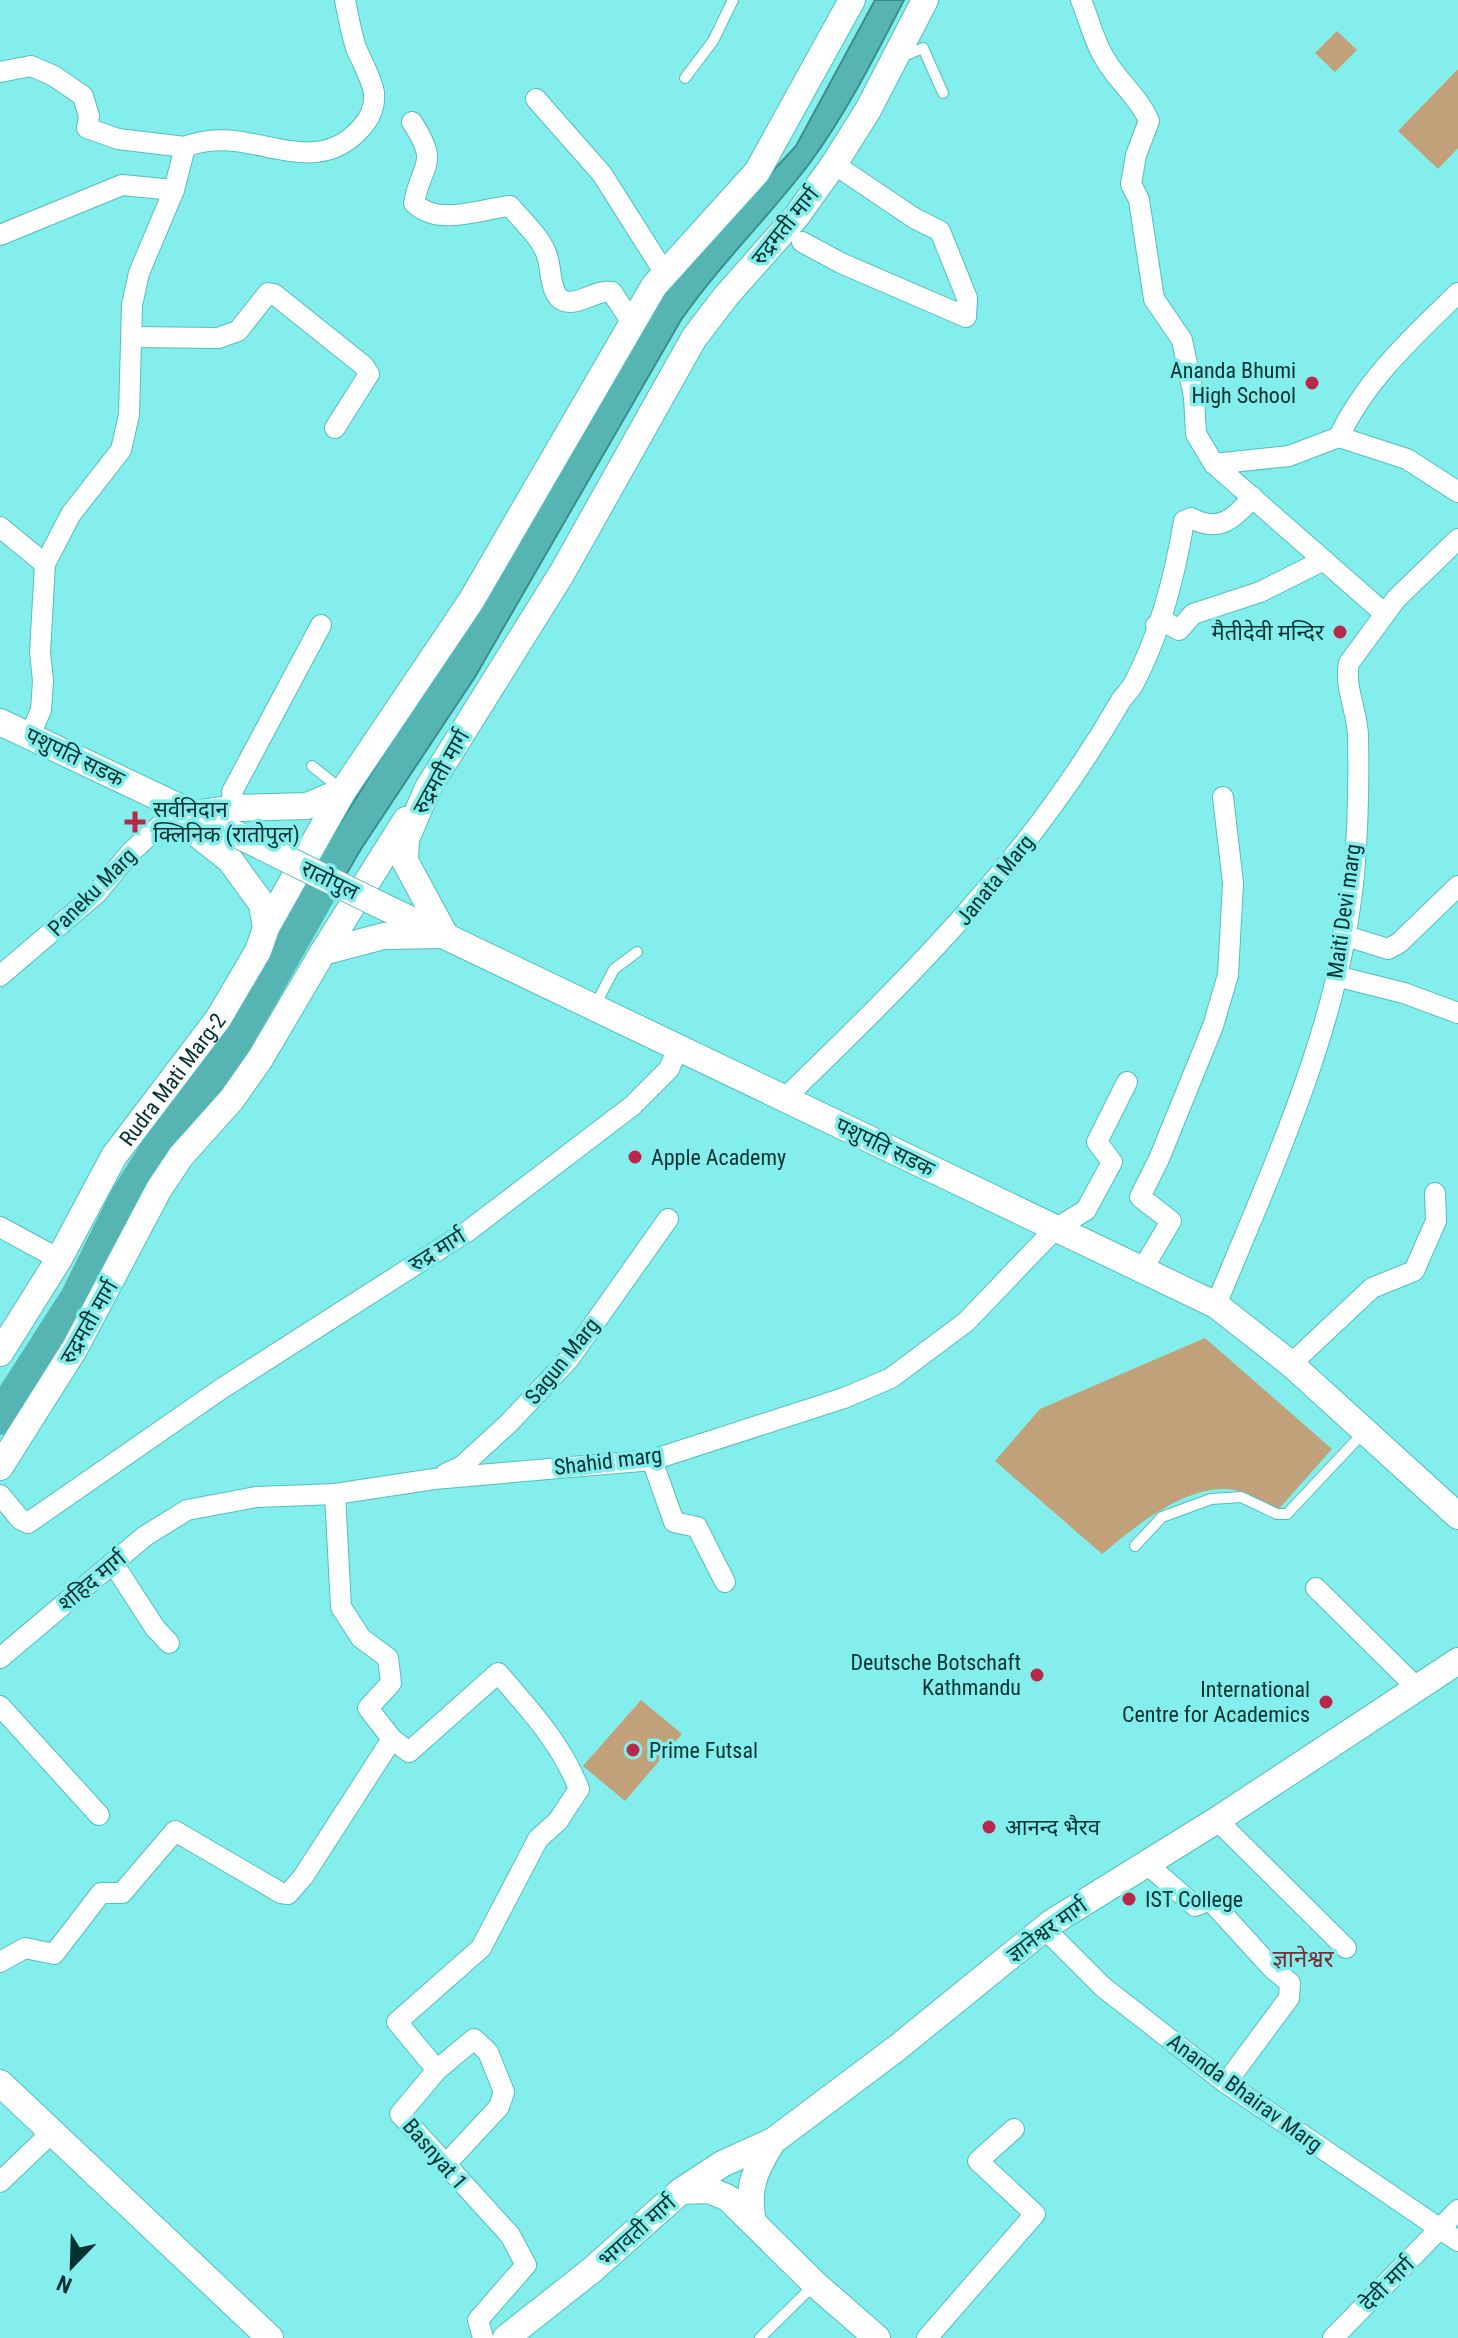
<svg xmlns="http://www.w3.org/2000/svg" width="1458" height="2338" font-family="'Roboto Condensed','Noto Sans Devanagari',sans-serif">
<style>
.green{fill:#c0a179}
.water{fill:#56b5b3;stroke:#3c8e8c;stroke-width:2}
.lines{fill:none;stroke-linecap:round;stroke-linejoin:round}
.river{stroke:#56b5b3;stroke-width:34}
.lane-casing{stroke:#52bfbe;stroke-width:12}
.street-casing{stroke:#52bfbe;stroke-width:22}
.secondary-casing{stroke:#52bfbe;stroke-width:28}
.lane{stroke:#fff;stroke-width:10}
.street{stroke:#fff;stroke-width:20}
.secondary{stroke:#fff;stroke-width:26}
.secondary-bridge-casing{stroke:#52bfbe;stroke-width:28;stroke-linecap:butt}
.secondary-bridge{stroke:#fff;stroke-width:26}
.poi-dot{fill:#b92848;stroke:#84eeec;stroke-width:3}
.labels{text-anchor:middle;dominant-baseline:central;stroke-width:7;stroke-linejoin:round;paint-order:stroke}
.street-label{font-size:22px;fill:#003231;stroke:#84eeec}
.poi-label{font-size:22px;fill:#003231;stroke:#84eeec;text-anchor:start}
.neighbourhood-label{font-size:24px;fill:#77303a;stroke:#84eeec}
</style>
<rect width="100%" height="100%" fill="#84eeec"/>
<!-- green -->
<g class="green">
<polygon points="1337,31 1357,50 1335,72 1315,53"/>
<polygon points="1458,69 1458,148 1438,169 1398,131"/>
<path d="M1205 1338 1332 1449 1277 1511C1266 1505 1252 1494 1239 1491 1191 1479 1135 1527 1102 1554L995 1461 1040 1409Z"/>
<polygon points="641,1700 682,1734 625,1801 583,1766"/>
</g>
<!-- water -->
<path class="water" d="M875 0H904C875 56 846 114 809 164 768 218 719 265 681 320L475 677 361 849 308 940 278 923 490 584 662 291 796 146Z"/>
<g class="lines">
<!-- river -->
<polyline class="river" points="0,1418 77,1298 127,1197 167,1134 227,1056 319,893"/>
<defs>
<g id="lane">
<polyline points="901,49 909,54 923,48 943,93"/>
<polyline points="685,78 713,41 733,0"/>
<polyline points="312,766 342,790"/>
<polyline points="595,1006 614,969 637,952"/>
<polyline points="1135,1546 1162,1517 1211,1499 1241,1497 1277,1514 1287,1514 1364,1432"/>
<polyline points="760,2338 814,2285"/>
</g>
<g id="street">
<path d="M1081 0C1089 19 1094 42 1105 59 1118 82 1139 97 1149 121L1136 155 1131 184 1139 200 1154 299 1182 340 1194 397 1196 434 1214 464 1385 614"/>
<polyline points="0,72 31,66 54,76 83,96 89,116 87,128 118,139 185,147"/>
<polyline points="536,99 602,174 664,272"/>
<path d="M412 122C440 166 422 161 414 203 438 227 480 209 510 206 522 221 542 238 547 256 552 269 549 295 564 301 579 306 596 289 612 292L632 323"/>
<path d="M185 147C248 120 311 186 362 127 371 117 375 106 374 93 372 79 362 62 356 48 351 32 348 16 345 0"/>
<polyline points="0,235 122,185 174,190"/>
<polyline points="802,242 841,263 966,317 967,298 940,231 914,218 834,164"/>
<polyline points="131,337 218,338 238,331 268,293 274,294 364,366 369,374 335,428"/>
<path d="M1339 437C1365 380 1414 336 1458 293"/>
<polyline points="1214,464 1289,456 1339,437 1407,459 1458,492"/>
<polyline points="0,527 45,564"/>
<polyline points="1156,625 1167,623 1179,630 1193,614 1260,592 1324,560"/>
<polyline points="30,735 41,710 43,681 40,652 45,564 71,514 121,450 129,415 132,305 139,273 174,190 185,147"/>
<polyline points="234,808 232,792 321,625"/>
<polyline points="1343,935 1388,949 1399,943 1458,886"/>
<polyline points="0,976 96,894 131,852 165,821 187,826"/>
<polyline points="1336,976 1404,993 1458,1013"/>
<path d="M784 1099C913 974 1029 860 1120 702 1124 695 1131 690 1134 683 1160 634 1175 575 1184 521L1191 518C1219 533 1234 519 1253 497"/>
<polyline points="0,1227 59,1259"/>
<polyline points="1142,1270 1171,1221 1140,1197 1159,1159 1213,1026 1228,975 1233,883 1223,797"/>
<path d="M1216 1305C1273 1166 1340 1025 1354 874 1358 828 1359 780 1358 735 1357 710 1344 687 1349 663L1396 599 1458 539"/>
<polyline points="1291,1364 1372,1288 1414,1271 1436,1221 1435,1193"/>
<polyline points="652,1460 674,1522 697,1527 725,1582"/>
<polyline points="445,1474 462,1466 510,1422 569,1359 668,1219"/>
<polyline points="0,1495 20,1519 28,1523 221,1389 468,1231 632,1106 669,1069 678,1048"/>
<polyline points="113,1563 155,1628 169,1643"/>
<polyline points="1316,1588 1416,1687"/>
<polyline points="0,1658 145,1536 187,1510 256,1497 335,1494 434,1479 652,1460 844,1398 891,1378 966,1322 1055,1229 1086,1210 1112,1162 1097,1142 1127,1082"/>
<polyline points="0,1706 99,1815"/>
<path d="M392 1739 409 1752 498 1673C530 1710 561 1743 579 1789L558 1821 538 1839 481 1948 397 2022 437 2070 400 2114 510 2235 526 2265 478 2320 483 2338"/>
<polyline points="1217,1820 1346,1948"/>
<polyline points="1148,1865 1195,1906 1210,1900 1272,1968 1290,1983 1289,1998 1226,2083"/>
<polyline points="1044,1928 1103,1987 1226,2083 1458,2241"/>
<polyline points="0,1962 25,1948 54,1954 101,1893 122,1893 175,1831 281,1893 288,1894 303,1877 392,1739 368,1708 391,1683 388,1658 361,1638 341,1607 335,1494"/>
<polyline points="437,2070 474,2039 488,2052 504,2092 499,2107 446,2164"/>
<polyline points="0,2182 45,2139 44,2125"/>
<polyline points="927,2338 1035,2214 978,2161 1014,2129"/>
<polyline points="1333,2338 1458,2210"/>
</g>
<g id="secondary">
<polyline points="0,722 238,835"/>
<polyline points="194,814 234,808 307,806 343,791 471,601 654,286 757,172 852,0"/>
<polyline points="378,904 1216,1305 1291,1364 1458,1516"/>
<polyline points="266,928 343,791"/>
<polyline points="323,952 406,820"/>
<path id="s1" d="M0 1353 59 1259 114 1156 218 1019 258 951 266 928 262 904 230 860 187 826 194 814"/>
<polyline points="0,1467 75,1348 159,1189 181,1156 232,1099 260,1059 323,952 384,936 445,935 405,861 406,839 428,788 562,573 694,338 726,296 796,217 834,164 868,110 925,0"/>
<polyline points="0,2083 270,2338"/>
<polyline points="681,2191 722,2164 773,2141 897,2048 1051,1923 1217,1820 1458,1661"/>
<path d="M753 2222C746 2188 755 2170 773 2141"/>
<polyline points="506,2338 592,2270 681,2191 709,2190 728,2198 815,2284 877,2338"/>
</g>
</defs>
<!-- lane casing -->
<use href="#lane" class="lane-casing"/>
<!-- street casing -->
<use href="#street" class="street-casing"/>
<!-- secondary casing -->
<use href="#secondary" class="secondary-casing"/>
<!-- lane -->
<use href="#lane" class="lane"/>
<!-- street -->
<use href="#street" class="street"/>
<!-- secondary -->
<use href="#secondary" class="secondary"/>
<defs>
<polyline id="secondary-bridge" points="238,835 378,904"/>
</defs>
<!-- secondary-bridge casing -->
<use href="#secondary-bridge" class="secondary-bridge-casing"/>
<!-- secondary-bridge -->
<use href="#secondary-bridge" class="secondary-bridge"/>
</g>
<!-- markers -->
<g class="poi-dot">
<circle cx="1312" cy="383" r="8"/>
<circle cx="1340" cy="632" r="8"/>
<path d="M131 810h8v8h8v8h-8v8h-8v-8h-8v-8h8z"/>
<circle cx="635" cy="1157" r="8"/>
<circle cx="1037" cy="1675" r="8"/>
<circle cx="1326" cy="1702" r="8"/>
<circle cx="633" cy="1750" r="8"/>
<circle cx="989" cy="1827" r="8"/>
<circle cx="1129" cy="1899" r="8"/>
</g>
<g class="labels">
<!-- street labels -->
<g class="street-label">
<text transform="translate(785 226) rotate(-51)">रुद्रमती मार्ग</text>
<text transform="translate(75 757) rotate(26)">पशुपति सडक</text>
<text transform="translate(441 772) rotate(-61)">रुद्रमती मार्ग</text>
<text transform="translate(330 880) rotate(26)">रातोपुल</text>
<text transform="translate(995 880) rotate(-51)">Janata Marg</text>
<text transform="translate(92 892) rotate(-45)">Paneku Marg</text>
<text transform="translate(1344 911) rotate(-82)">Maiti Devi marg</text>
<text stroke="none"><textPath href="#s1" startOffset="324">Rudra Mati Marg-2</textPath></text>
<text transform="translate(885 1147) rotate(26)">पशुपति सडक</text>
<text transform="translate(437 1250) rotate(-32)">रुद्र मार्ग</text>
<text transform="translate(89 1322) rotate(-60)">रुद्रमती मार्ग</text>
<text transform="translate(562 1361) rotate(-51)">Sagun Marg</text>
<text transform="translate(608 1461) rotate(-7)">Shahid marg</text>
<text transform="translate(92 1581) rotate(-40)">शहिद मार्ग</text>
<text transform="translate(1047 1930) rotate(-36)">ज्ञानेश्वर मार्ग</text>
<text transform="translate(1245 2093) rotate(36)">Ananda Bhairav Marg</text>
<text transform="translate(435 2154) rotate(49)">Basnyat 1</text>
<text transform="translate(637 2231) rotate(-42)">भगवती मार्ग</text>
<text transform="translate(1387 2284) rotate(-45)">देवी मार्ग</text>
</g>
<!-- poi labels -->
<g class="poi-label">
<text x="1296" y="370" text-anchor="end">Ananda Bhumi<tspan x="1296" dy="25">High School</tspan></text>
<text x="1324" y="632" text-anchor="end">मैतीदेवी मन्दिर</text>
<text x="153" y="809">सर्वनिदान<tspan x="153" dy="25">क्लिनिक (रातोपुल)</tspan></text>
<text x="651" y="1157">Apple Academy</text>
<text x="1021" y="1662" text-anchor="end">Deutsche Botschaft<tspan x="1021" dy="25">Kathmandu</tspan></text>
<text x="1310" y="1689" text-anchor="end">International<tspan x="1310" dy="25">Centre for Academics</tspan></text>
<text x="649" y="1750">Prime Futsal</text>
<text x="1005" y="1827">आनन्द भैरव</text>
<text x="1145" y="1899">IST College</text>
</g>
<!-- neighbourhood labels -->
<g class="neighbourhood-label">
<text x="1303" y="1959">ज्ञानेश्वर</text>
</g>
</g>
<!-- north arrow -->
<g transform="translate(72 2266) rotate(203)" stroke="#84eeec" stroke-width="6" paint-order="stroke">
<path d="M0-6L14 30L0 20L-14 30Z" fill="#003231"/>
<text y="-12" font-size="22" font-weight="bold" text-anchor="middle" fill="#003231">N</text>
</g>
</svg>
